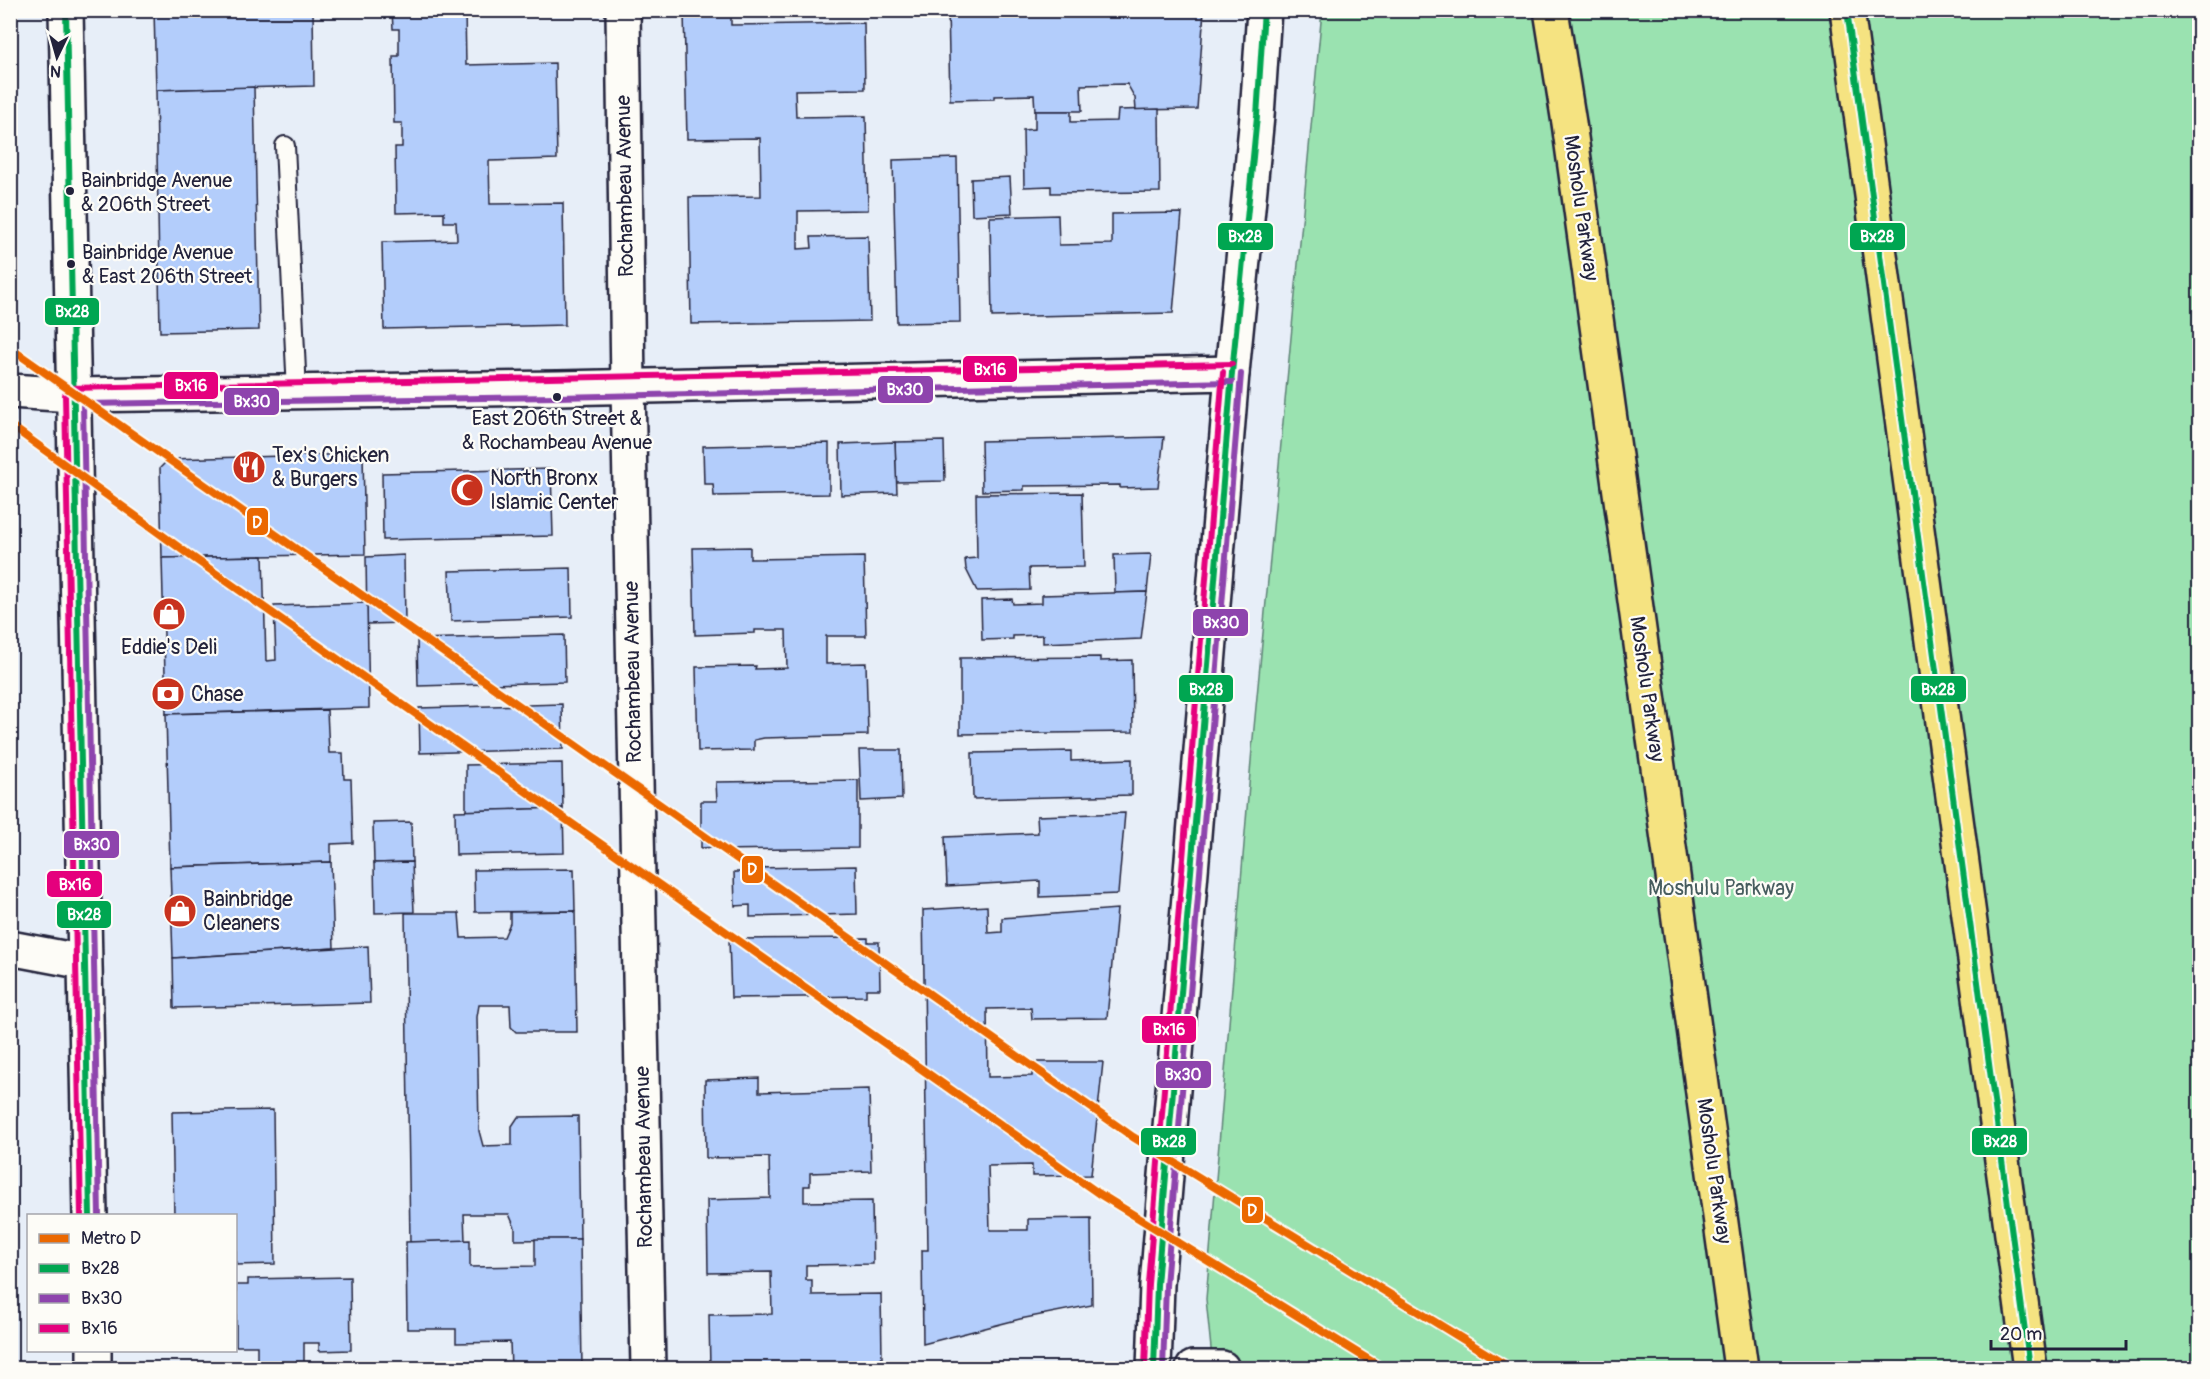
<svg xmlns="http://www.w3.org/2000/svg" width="2210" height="1379" font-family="Pangolin,sans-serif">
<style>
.green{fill:#9ae2b0;stroke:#5e8276;stroke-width:1.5}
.building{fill:#b3cdfb;stroke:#22223b;stroke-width:1.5}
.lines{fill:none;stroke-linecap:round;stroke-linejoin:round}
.lane-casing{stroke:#22223b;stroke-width:22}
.street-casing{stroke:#22223b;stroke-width:38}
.secondary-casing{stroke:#22223b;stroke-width:38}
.primary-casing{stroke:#22223b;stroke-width:38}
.lane{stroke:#fdfcf7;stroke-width:18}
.street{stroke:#fdfcf7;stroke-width:33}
.secondary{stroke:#fdfcf7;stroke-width:33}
.primary{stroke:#f5e381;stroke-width:33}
.bus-1-casing{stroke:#fdfcf7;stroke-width:10}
.bus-2-casing{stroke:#fdfcf7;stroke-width:10}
.bus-3-casing{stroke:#fdfcf7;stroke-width:10}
.bus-1{stroke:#00a651;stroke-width:6}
.bus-2{stroke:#8e44ad;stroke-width:6}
.bus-3{stroke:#e5007d;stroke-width:6}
.metro-1-casing{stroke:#fdfcf7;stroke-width:12}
.metro-1{stroke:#eb6800;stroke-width:8}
.bus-dot{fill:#22223b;stroke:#fdfcf7;stroke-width:2}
.labels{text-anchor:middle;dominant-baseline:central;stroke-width:4.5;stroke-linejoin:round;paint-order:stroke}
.bus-label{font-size:20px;fill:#22223b;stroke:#fdfcf7;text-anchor:start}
.street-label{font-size:21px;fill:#22223b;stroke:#fdfcf7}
.poi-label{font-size:21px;fill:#22223b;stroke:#fdfcf7;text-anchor:start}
.park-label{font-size:21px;fill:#465c5e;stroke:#fdfcf7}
.line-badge{stroke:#fdfcf7;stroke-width:2}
.badge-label{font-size:16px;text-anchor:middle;font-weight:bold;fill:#fff}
</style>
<rect width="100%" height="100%" fill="#e7eef8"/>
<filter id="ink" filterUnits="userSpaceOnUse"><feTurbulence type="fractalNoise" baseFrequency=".0167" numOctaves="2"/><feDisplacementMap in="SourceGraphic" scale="12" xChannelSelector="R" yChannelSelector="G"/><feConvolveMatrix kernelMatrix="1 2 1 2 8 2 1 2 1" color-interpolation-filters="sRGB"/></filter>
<g filter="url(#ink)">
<!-- green -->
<polygon class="green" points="1322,11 2199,11 2199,1368 1213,1368 1206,1299 1252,749"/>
<!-- building -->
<g class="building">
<polygon points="154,10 313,10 314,86 156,90"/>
<polygon points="392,10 465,10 466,65 555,63 557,159 489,161 490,204 563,203 565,325 384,329 382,242 457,240 456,222 444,222 444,212 396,213 395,147 402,147 402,123 394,123 393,56 399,56 399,29 393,29"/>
<polygon points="731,10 731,25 864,23 865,89 795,90 796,117 866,116 868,210 798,211 798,249 812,248 811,237 868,236 870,321 691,324 689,197 761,196 760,138 687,139 684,12"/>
<polygon points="948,10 1204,10 1197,109 1136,110 1135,98 1127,84 1081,85 1082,111 1035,111 1034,95 994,96 994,99 950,100"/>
<polygon points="254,87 259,330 160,332 156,90"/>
<polygon points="1159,109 1160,192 1051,193 1051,186 1024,187 1023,130 1035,129 1035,111 1071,111 1071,122 1117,121 1118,110"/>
<polygon points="957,158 960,322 897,323 893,160"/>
<polygon points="1010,177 1012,213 972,215 971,179"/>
<polygon points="1182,213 1173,313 992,317 990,217 1058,215 1059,245 1112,244 1112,214"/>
<polygon points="1164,437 1158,487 1120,488 1120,485 1024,486 1024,490 982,491 981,441"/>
<polygon points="944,441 945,481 896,482 895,442"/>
<polygon points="895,442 897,493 841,495 840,444"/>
<polygon points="829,443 829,494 714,496 713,484 704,484 703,446"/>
<polygon points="363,454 365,554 162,558 160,468 169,459"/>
<polygon points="551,469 553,536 383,540 382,473"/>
<polygon points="1082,493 1084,567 1029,568 1030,590 977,591 966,569 965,559 977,558 976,494"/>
<polygon points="750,547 750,559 864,557 866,636 826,636 826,664 866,663 868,735 764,738 754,740 754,750 698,751 696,667 756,666 755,669 787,668 786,630 755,630 755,633 695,635 693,548"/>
<polygon points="1151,554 1147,592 1115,593 1114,555"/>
<polygon points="404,555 405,623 367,624 366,557"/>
<polygon points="263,556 266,661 276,660 274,606 367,603 369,708 166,714 162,558"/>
<polygon points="571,568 572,617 451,621 449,571"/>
<polygon points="1147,592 1141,639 1043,643 1043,635 1013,636 1013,639 982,640 981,600 1012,599 1013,604 1042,603 1042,595"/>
<polygon points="564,635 565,682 418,686 417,639"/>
<polygon points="1100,657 1100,661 1132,660 1133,732 960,734 960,658"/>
<polygon points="562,704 563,749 420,753 419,708"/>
<polygon points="327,710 329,753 343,753 344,779 351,779 353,843 331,844 331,862 170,867 166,714"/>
<polygon points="859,750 901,750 902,799 861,801"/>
<polygon points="1071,751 1071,761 1132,759 1132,795 973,799 972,753"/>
<polygon points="562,763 563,808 466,811 466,765"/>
<polygon points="858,780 858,848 717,850 717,847 701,848 701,801 717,801 716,782"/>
<polygon points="563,808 564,853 456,855 455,811"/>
<polygon points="1125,813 1118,894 1040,897 1040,881 947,886 945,837 1038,833 1037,816"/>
<polygon points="411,822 412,862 374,863 373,823"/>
<polygon points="331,862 334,948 173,958 170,867"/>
<polygon points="412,862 414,912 375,913 374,863"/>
<polygon points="856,866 857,914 750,917 750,905 735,906 734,872 749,872 749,868"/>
<polygon points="574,869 575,911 475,912 474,870"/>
<polygon points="987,906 988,933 1002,932 1002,918 1117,909 1107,1018 1032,1019 1031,1008 987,1009 988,1077 1032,1076 1032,1062 1103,1062 1091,1175 1032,1176 1032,1165 988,1166 990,1230 1028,1230 1028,1219 1091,1218 1092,1305 1020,1319 923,1344 922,1250 928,1250 923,910"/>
<polygon points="575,911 577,1032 516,1032 511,1027 510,1005 479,1005 477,1017 479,1131 483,1146 512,1145 512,1126 518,1117 578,1116 580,1239 515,1240 515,1228 509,1214 464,1214 465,1241 410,1242 405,913 459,913 461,938 504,937 510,923 510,912"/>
<polygon points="868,938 868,942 879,942 880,989 866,989 866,996 731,998 729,939"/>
<polygon points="368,946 370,1003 174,1008 173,958"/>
<polygon points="759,1078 759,1092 869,1089 871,1171 810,1173 810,1186 804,1186 804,1202 872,1201 873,1264 806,1265 806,1280 812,1280 812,1295 881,1294 882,1358 852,1368 710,1368 709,1315 772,1314 771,1272 708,1273 707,1200 770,1198 769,1157 706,1158 705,1080"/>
<polygon points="273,1110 275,1264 236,1265 236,1216 174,1216 172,1112"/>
<polygon points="535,1239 580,1239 582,1368 511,1368 510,1342 456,1343 456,1329 407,1329 406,1242 470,1240 470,1267 535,1266"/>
<polygon points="350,1277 351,1350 319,1351 319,1343 304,1343 304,1368 257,1368 257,1346 236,1346 236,1285 248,1285 248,1279"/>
</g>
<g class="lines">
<defs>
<polyline id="lane" points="285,146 297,392"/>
<g id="street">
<polyline points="623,10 628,387 648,1368"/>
<polyline points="10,391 74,395 558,388 1232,373"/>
<polyline points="10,948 84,962"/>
<polyline points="1154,1368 1157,1285 1232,373 1257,116 1264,10"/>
</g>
<g id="secondary">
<polyline points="66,10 90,1216"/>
<polyline points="94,1350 94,1368"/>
<polyline points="1193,1368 1222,1368"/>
</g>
<g id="primary">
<polyline points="1551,10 1569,123 1741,1368"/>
<polyline points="1847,10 2030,1368"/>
</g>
</defs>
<!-- lane casing -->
<use href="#lane" class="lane-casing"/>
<!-- street casing -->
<use href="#street" class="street-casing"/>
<!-- secondary casing -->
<use href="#secondary" class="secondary-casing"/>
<!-- primary casing -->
<use href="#primary" class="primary-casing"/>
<!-- lane -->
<use href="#lane" class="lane"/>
<!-- street -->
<use href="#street" class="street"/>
<!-- secondary -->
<use href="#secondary" class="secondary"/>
<!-- primary -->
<use href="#primary" class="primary"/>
<defs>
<g id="bus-1">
<polyline points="66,10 90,1216"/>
<polyline points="1847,10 2030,1368"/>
<polyline points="1154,1368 1157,1285 1232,373 1257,116 1264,10"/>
</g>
<g id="bus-2">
<polyline points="99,1216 83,404 558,397 1232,382"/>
<polyline points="1163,1368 1166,1286 1241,374"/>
</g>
<g id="bus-3">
<polyline points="81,1216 65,395 69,388 1232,364"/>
<polyline points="1145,1368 1148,1284 1223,372"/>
</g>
</defs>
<!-- bus-1 casing -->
<use href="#bus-1" class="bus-1-casing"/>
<!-- bus-2 casing -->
<use href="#bus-2" class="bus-2-casing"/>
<!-- bus-3 casing -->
<use href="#bus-3" class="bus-3-casing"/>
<!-- bus-1 -->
<use href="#bus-1" class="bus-1"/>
<!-- bus-2 -->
<use href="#bus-2" class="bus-2"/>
<!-- bus-3 -->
<use href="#bus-3" class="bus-3"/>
<defs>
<g id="metro-1">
<polyline points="10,348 1133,1137 1510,1368"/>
<polyline points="10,425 188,554 1098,1193 1382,1368"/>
</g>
</defs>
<!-- metro-1 casing -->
<use href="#metro-1" class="metro-1-casing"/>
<!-- metro-1 -->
<use href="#metro-1" class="metro-1"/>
</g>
</g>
<!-- icons -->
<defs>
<symbol id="restaurant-disc" viewBox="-11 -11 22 22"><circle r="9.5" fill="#c8321e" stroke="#fdfcf7"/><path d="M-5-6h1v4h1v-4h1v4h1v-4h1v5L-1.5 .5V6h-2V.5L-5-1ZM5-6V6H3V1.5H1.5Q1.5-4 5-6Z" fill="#fff"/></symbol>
<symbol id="mosque-disc" viewBox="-11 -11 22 22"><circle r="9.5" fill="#c8321e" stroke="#fdfcf7"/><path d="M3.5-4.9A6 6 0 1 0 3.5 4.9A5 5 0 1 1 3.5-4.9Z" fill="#fff"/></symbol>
<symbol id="shop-disc" viewBox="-11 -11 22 22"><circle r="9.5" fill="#c8321e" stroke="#fdfcf7"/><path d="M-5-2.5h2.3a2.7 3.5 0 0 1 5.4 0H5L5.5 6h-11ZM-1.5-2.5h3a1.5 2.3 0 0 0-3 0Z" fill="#fff"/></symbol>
<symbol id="bank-disc" viewBox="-11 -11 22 22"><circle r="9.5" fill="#c8321e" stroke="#fdfcf7"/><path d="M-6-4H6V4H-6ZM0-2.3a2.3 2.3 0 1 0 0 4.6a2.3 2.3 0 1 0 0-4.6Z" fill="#fff"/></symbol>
</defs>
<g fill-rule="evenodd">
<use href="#restaurant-disc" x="230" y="448" width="38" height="38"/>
<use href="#mosque-disc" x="448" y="471" width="38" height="38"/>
<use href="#shop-disc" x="150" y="595" width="38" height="38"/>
<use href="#bank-disc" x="149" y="675" width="38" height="38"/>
<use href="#shop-disc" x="161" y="892" width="38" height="38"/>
</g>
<!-- markers -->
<g class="bus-dot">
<circle cx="70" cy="191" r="5"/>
<circle cx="71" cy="264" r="5"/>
<circle cx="557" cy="397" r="5"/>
</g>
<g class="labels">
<!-- bus labels -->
<g class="bus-label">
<text x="81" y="180">Bainbridge Avenue<tspan x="81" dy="24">&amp; 206th Street</tspan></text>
<text x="82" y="252">Bainbridge Avenue<tspan x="82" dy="24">&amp; East 206th Street</tspan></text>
<text x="557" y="418" text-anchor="middle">East 206th Street &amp;<tspan x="557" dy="24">&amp; Rochambeau Avenue</tspan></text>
</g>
<!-- street labels -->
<g class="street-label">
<text transform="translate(625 186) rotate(-91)">Rochambeau Avenue</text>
<text transform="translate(1581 208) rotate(82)">Mosholu Parkway</text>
<text transform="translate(633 672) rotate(-91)">Rochambeau Avenue</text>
<text transform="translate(1647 689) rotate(82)">Mosholu Parkway</text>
<text transform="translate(644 1157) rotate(-91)">Rochambeau Avenue</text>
<text transform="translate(1714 1171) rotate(82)">Mosholu Parkway</text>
</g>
<!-- poi labels -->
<g class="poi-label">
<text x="272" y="455">Tex's Chicken<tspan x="272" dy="24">&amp; Burgers</tspan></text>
<text x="490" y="478">North Bronx<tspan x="490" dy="24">Islamic Center</tspan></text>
<text x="169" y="647" text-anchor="middle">Eddie's Deli</text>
<text x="191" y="694">Chase</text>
<text x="203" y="899">Bainbridge<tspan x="203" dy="24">Cleaners</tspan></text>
</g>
<!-- park labels -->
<g class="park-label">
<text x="1721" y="888">Moshulu Parkway</text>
</g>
</g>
<g class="line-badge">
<rect x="1217" y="222" width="57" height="29" rx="6" fill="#00a651"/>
<rect x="1849" y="222" width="57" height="29" rx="6" fill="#00a651"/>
<rect x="44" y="297" width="56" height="29" rx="6" fill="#00a651"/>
<rect x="962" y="355" width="56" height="28" rx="6" fill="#e5007d"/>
<rect x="163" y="371" width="56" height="29" rx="6" fill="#e5007d"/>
<rect x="877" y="375" width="57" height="29" rx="6" fill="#8e44ad"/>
<rect x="223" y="387" width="57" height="29" rx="6" fill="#8e44ad"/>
<rect x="246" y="507" width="23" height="29" rx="6" fill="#eb6800"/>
<rect x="1192" y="608" width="57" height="29" rx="6" fill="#8e44ad"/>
<rect x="1178" y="674" width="56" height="29" rx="6" fill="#00a651"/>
<rect x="1910" y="675" width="57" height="28" rx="6" fill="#00a651"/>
<rect x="63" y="830" width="57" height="29" rx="6" fill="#8e44ad"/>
<rect x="741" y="855" width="23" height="29" rx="6" fill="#eb6800"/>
<rect x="46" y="870" width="57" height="28" rx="6" fill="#e5007d"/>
<rect x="56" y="900" width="56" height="29" rx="6" fill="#00a651"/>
<rect x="1141" y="1015" width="56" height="29" rx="6" fill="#e5007d"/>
<rect x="1155" y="1060" width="57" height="29" rx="6" fill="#8e44ad"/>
<rect x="1140" y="1127" width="57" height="29" rx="6" fill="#00a651"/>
<rect x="1971" y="1127" width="57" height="29" rx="6" fill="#00a651"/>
<rect x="1241" y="1196" width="23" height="28" rx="6" fill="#eb6800"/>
</g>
<g class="badge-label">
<text x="1245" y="242">Bx28</text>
<text x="1877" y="242">Bx28</text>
<text x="72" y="317">Bx28</text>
<text x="990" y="375">Bx16</text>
<text x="191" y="391">Bx16</text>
<text x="905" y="395">Bx30</text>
<text x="252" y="407">Bx30</text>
<text x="257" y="528">D</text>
<text x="1221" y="628">Bx30</text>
<text x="1206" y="695">Bx28</text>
<text x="1938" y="695">Bx28</text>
<text x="92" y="850">Bx30</text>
<text x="752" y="875">D</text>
<text x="75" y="890">Bx16</text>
<text x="84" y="920">Bx28</text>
<text x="1169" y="1035">Bx16</text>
<text x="1183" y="1080">Bx30</text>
<text x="1169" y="1147">Bx28</text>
<text x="2000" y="1147">Bx28</text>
<text x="1252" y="1216">D</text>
</g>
<!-- margin -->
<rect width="2210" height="1379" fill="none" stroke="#fdfcf7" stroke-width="36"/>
<rect x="18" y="18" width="2174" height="1343" fill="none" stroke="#22223b" stroke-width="2" filter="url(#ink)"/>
<!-- legend -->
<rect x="27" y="1214" width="210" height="138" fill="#fdfcf7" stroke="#a5a5ac" stroke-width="1.5"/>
<rect x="39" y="1234" width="30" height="9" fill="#eb6800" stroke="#a5a5ac" stroke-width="1.5"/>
<text x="81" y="1244" font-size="18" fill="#22223b">Metro D</text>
<rect x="39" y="1264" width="30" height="9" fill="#00a651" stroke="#a5a5ac" stroke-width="1.5"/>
<text x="81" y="1274" font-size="18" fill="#22223b">Bx28</text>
<rect x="39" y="1294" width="30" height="9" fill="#8e44ad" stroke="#a5a5ac" stroke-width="1.5"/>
<text x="81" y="1304" font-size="18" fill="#22223b">Bx30</text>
<rect x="39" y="1324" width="30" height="9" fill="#e5007d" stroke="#a5a5ac" stroke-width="1.5"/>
<text x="81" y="1334" font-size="18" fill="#22223b">Bx16</text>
<!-- north arrow -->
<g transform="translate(57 57) rotate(185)" stroke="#fdfcf7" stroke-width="4.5" paint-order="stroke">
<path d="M0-4.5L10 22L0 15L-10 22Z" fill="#22223b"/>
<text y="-9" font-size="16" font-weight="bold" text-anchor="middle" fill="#22223b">N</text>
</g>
<!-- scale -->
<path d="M1991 1340v9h135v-9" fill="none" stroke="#22223b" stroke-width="3"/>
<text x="2000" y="1340" font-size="18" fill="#22223b" stroke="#fdfcf7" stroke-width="4.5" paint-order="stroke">20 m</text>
</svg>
